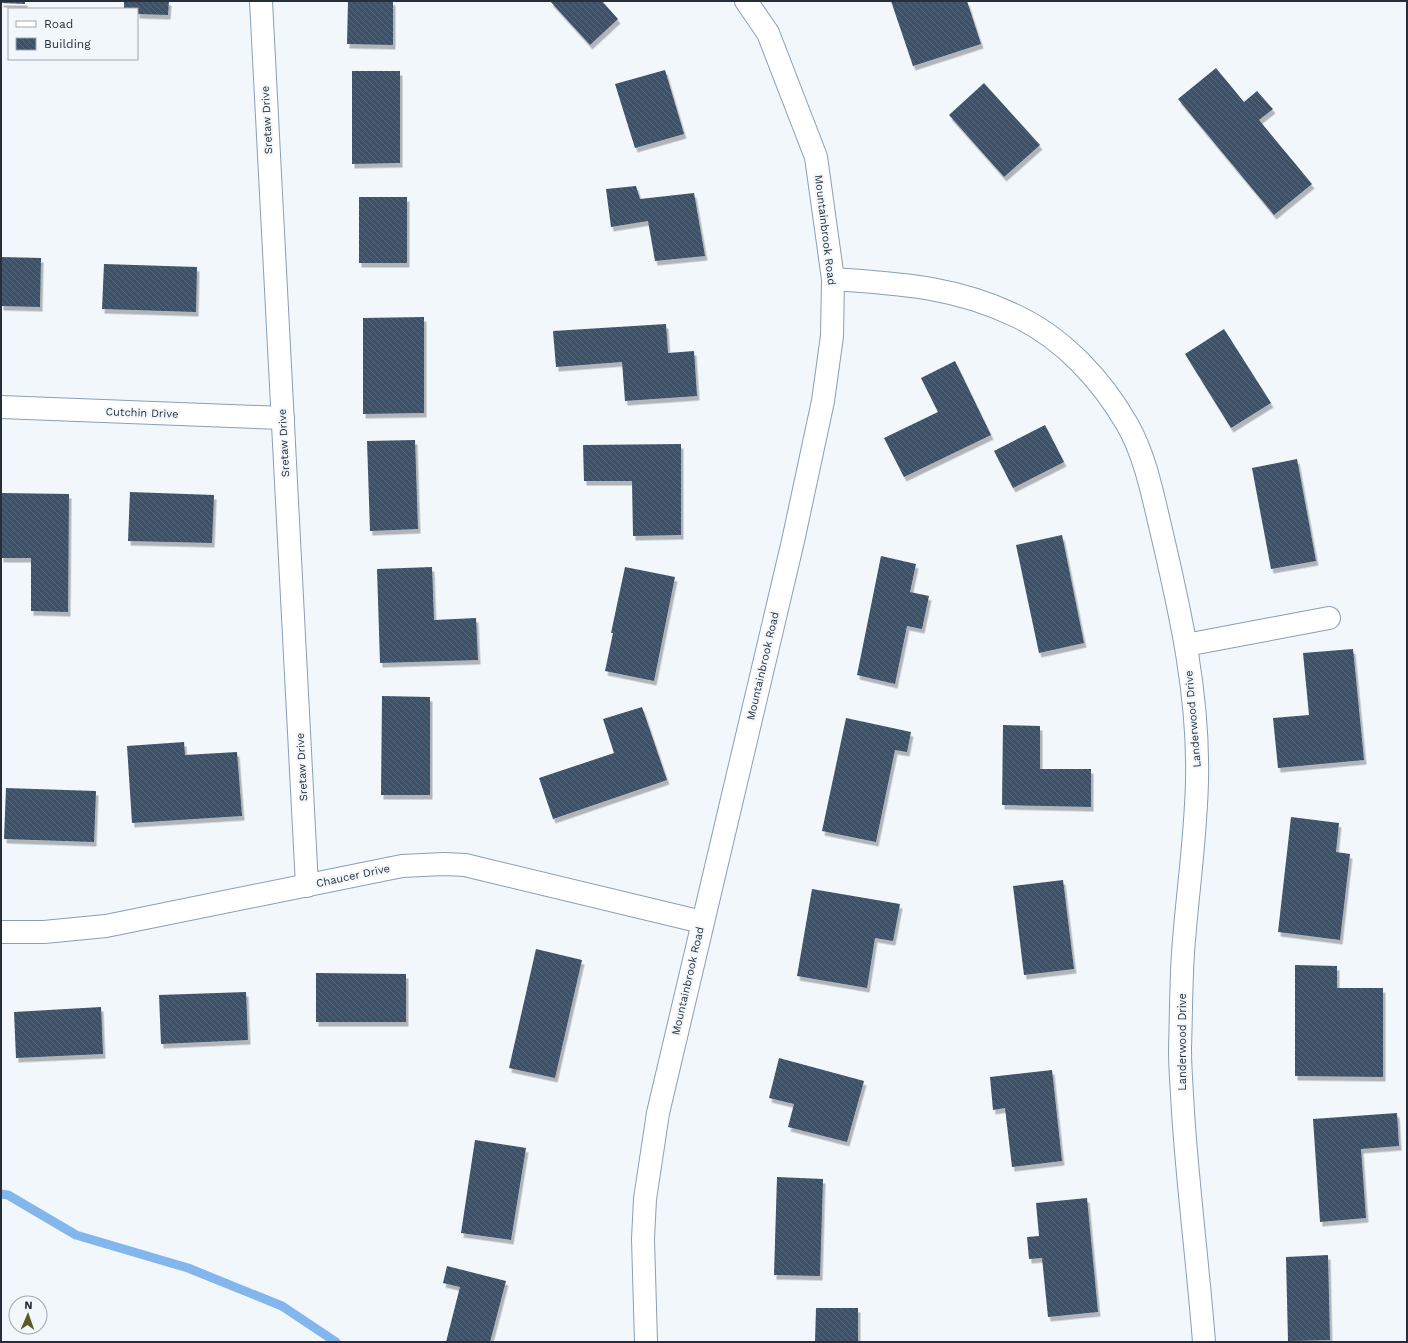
<svg xmlns="http://www.w3.org/2000/svg" width="1408" height="1343" font-family="'Work Sans',sans-serif">
<style>
.lines{fill:none;stroke-linecap:round;stroke-linejoin:round}
.stream{stroke:#82b6ed;stroke-width:9}
.building{fill:url(#building-back-hatch);filter:url(#shadow)}
.minor-casing{stroke:#889fb7;stroke-width:24}
.minor{stroke:#fff;stroke-width:22}
.labels{text-anchor:middle;dominant-baseline:central;stroke-width:4;stroke-linejoin:round;paint-order:stroke}
.street-label{font-size:11px;fill:#262f39;stroke:#f2f7fc}
</style>
<defs>
<pattern id="building-back-hatch" width="6" height="6" patternUnits="userSpaceOnUse"><rect width="6" height="6" fill="#3c5167"/><path d="M-1 5l2 2M0 0l6 6M5-1l2 2" fill="none" stroke="#56677a"/></pattern>
<filter id="shadow"><feDropShadow dx="2.5" dy="4.5" stdDeviation="0" flood-color="#0004"/></filter>
</defs>
<rect width="100%" height="100%" fill="#f2f7fc"/>
<g class="lines">
<!-- stream -->
<polyline class="stream" points="1,1194 8,1195 76,1235 188,1268 282,1306 336,1342"/>
</g>
<!-- building -->
<g class="building">
<polygon points="1,1 25,1 25,4 1,3"/>
<polygon points="124,1 169,1 168,15 137,14 137,9 124,9"/>
<polygon points="348,1 393,1 393,45 347,44"/>
<polygon points="550,1 602,1 618,19 590,45"/>
<polygon points="891,1 967,1 981,44 913,66"/>
<polygon points="1216,68 1244,102 1257,91 1273,109 1259,120 1312,184 1274,215 1178,99"/>
<polygon points="665,70 684,134 635,148 615,84"/>
<polygon points="352,71 400,71 400,163 352,164"/>
<polygon points="984,83 1040,145 1004,177 949,115"/>
<polygon points="636,186 640,199 694,193 705,256 655,261 648,221 611,227 606,189"/>
<rect x="359" y="197" width="48" height="66"/>
<polygon points="1,257 41,258 40,307 1,306"/>
<polygon points="104,264 197,267 196,312 102,309"/>
<polygon points="424,317 424,413 363,414 363,318"/>
<polygon points="666,324 668,353 694,351 697,396 625,401 622,362 556,367 553,331"/>
<polygon points="1224,329 1271,403 1231,428 1185,354"/>
<polygon points="955,361 991,435 904,477 884,438 938,412 921,378"/>
<polygon points="1045,425 1064,462 1013,488 994,451"/>
<polygon points="415,440 418,529 370,531 367,441"/>
<polygon points="681,444 681,535 633,536 632,481 584,481 583,445"/>
<polygon points="1297,459 1316,561 1271,569 1252,468"/>
<polygon points="130,492 214,495 212,543 128,541"/>
<polygon points="1,493 69,494 68,612 31,611 31,558 1,558"/>
<polygon points="1062,535 1084,643 1039,653 1016,545"/>
<polygon points="881,556 916,564 910,592 929,596 922,629 907,626 895,684 857,675"/>
<polygon points="432,567 434,620 476,618 478,660 380,663 377,569"/>
<polygon points="625,567 675,577 654,681 605,671 613,633 611,633"/>
<polygon points="1353,649 1364,760 1278,768 1273,718 1309,715 1303,653"/>
<polygon points="382,696 430,697 430,795 381,795"/>
<polygon points="642,707 667,780 553,819 539,778 614,753 603,719"/>
<polygon points="846,718 911,732 907,752 895,750 876,842 822,831"/>
<polygon points="1003,725 1040,726 1040,769 1091,769 1091,807 1002,805"/>
<polygon points="184,742 185,755 237,752 242,816 132,823 127,746"/>
<polygon points="6,788 96,791 94,842 4,839"/>
<polygon points="1291,817 1339,823 1336,852 1350,854 1340,940 1278,932"/>
<polygon points="1063,880 1074,969 1024,975 1013,886"/>
<polygon points="812,889 900,904 893,941 875,938 867,988 797,976"/>
<polygon points="536,949 582,960 555,1078 509,1068"/>
<polygon points="1295,965 1337,966 1337,988 1383,988 1383,1077 1295,1076"/>
<polygon points="316,973 406,974 406,1022 316,1022"/>
<polygon points="246,992 248,1040 161,1044 159,995"/>
<polygon points="101,1007 103,1054 16,1058 14,1012"/>
<polygon points="779,1058 864,1081 847,1142 788,1127 794,1104 769,1098"/>
<polygon points="1052,1070 1062,1161 1012,1167 1005,1108 993,1110 990,1077"/>
<polygon points="1397,1113 1399,1146 1361,1149 1366,1218 1320,1222 1313,1119"/>
<polygon points="475,1140 526,1148 511,1240 461,1233"/>
<polygon points="777,1177 823,1179 820,1276 774,1275"/>
<polygon points="1087,1198 1098,1312 1048,1317 1042,1258 1029,1259 1027,1237 1039,1236 1036,1203"/>
<polygon points="1328,1255 1330,1340 1288,1341 1286,1257"/>
<polygon points="447,1266 506,1281 490,1342 446,1342 460,1287 443,1283"/>
<polygon points="816,1308 858,1308 858,1342 815,1342"/>
</g>
<g class="lines">
<defs>
<g id="minor">
<polyline points="261,1 307,886"/>
<path d="M833 279C899 284 953 286 1014 315 1062 337 1101 379 1127 424 1146 457 1153 497 1162 534 1181 615 1199 696 1197 780 1196 838 1187 895 1183 953 1181 984 1181 1017 1180 1049 1180 1070 1182 1091 1183 1112 1188 1189 1198 1265 1204 1342"/>
<polyline points="1,407 283,418"/>
<polyline points="1186,645 1329,618"/>
<polyline points="1,932 44,932 106,926 402,866 444,864 465,865 702,922"/>
<polyline points="646,1342 643,1239 645,1199 658,1113 793,541 823,401 832,336 833,279 816,157 768,33 746,1"/>
</g>
</defs>
<!-- minor casing -->
<use href="#minor" class="minor-casing"/>
<!-- minor -->
<use href="#minor" class="minor"/>
</g>
<g class="labels">
<!-- street labels -->
<g class="street-label">
<text transform="translate(267 120) rotate(-93)">Sretaw Drive</text>
<text transform="translate(825 230) rotate(83)">Mountainbrook Road</text>
<text transform="translate(142 413) rotate(2)">Cutchin Drive</text>
<text transform="translate(284 443) rotate(-93)">Sretaw Drive</text>
<text transform="translate(763 666) rotate(-77)">Mountainbrook Road</text>
<text transform="translate(1193 719) rotate(-95)">Landerwood Drive</text>
<text transform="translate(302 767) rotate(-93)">Sretaw Drive</text>
<text transform="translate(353 876) rotate(-12)">Chaucer Drive</text>
<text transform="translate(688 981) rotate(-77)">Mountainbrook Road</text>
<text transform="translate(1182 1042) rotate(-90)">Landerwood Drive</text>
</g>
</g>
<!-- border -->
<rect width="1408" height="1343" fill="none" stroke="#262f39" stroke-width="4"/>
<!-- legend -->
<rect x="8" y="8" width="130" height="52" fill="#f2f7fc" stroke="#a0a7ae"/>
<rect x="16" y="21" width="20" height="6" fill="#ffffff" stroke="#a0a7ae"/>
<text x="44" y="28" font-size="12" fill="#262f39">Road</text>
<rect x="16" y="38" width="20" height="12" fill="url(#building-back-hatch)" stroke="#a0a7ae"/>
<text x="44" y="48" font-size="12" fill="#262f39">Building</text>
<!-- north arrow -->
<g transform="translate(28 1315) rotate(2)"><circle r="19" fill="#f2f7fc" stroke="#a0a7ae"/>
<path d="M0-3L7 15L0 10L-7 15Z" fill="#5b5925"/>
<text y="-6" font-size="11" font-weight="bold" text-anchor="middle" fill="#262f39">N</text>
</g>
</svg>
